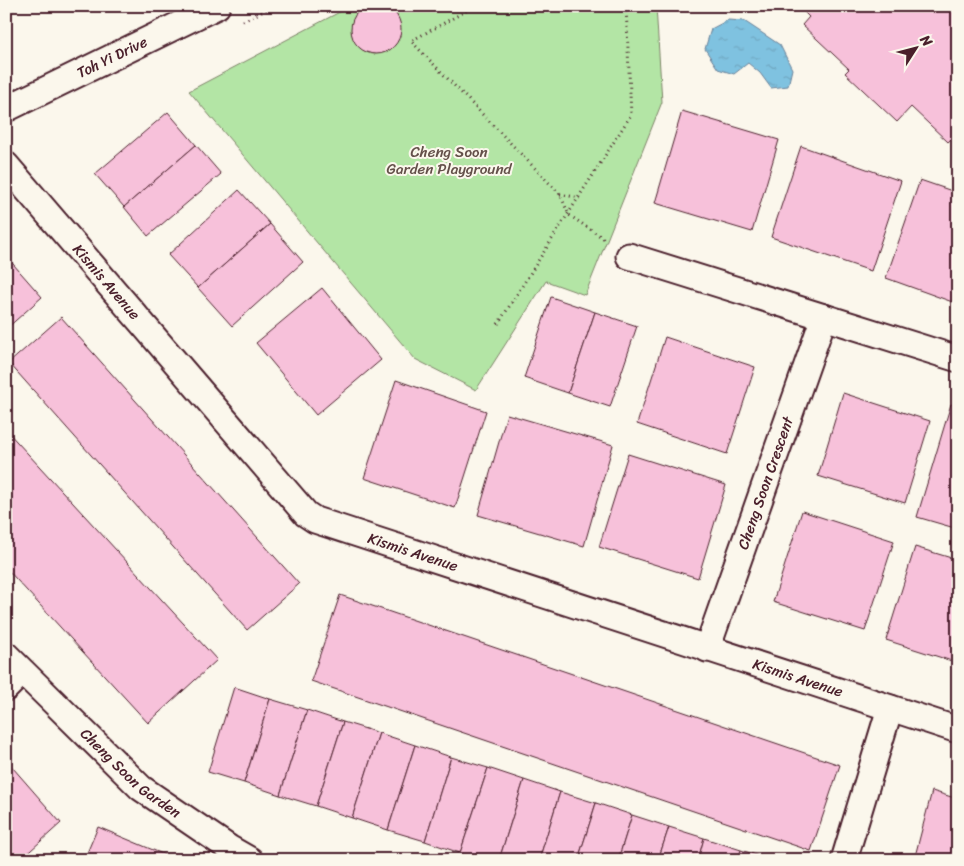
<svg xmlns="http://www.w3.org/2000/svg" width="964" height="866" font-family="Sriracha,sans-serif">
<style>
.green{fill:#b3e5a5;stroke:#7e8268}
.water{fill:url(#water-ripples);stroke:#6a8198}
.building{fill:#f7c1da;stroke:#4a1f2b}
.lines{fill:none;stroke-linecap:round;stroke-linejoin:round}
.street-casing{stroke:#4a1f2b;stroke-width:29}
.path{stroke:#4a1f2b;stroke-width:3;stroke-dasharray:1 4;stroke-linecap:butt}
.street{stroke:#fbf7ec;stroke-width:25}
.labels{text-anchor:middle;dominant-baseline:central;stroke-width:4;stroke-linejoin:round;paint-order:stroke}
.street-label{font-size:15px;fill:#4a1f2b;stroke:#fbf7ec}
.park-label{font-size:15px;fill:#64504a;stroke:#fbf7ec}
</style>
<defs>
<pattern id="water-ripples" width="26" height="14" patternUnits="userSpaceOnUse" patternTransform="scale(1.25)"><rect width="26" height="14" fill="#7fc2e0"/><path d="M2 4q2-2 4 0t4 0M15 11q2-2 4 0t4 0" fill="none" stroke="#6fa6c0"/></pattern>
</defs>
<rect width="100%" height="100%" fill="#fbf7ec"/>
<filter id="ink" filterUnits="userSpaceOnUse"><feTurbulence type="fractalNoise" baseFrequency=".02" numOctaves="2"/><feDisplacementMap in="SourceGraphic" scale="10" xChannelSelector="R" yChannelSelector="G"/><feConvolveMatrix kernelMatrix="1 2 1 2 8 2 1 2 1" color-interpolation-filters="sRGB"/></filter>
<g filter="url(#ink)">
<!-- green -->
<polygon class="green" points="351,6 656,6 662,102 585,295 546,281 476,390 415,359 189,91"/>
<!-- water -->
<polygon class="water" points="728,20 744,21 780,45 792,69 788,86 771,88 760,73 748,63 734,74 718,69 705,49 711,29"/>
<!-- building -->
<g class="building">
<circle cx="376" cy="29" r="25"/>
<polygon points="6,6 20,6 6,13"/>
<polygon points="798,6 958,6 958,133 948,142 911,107 897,122 845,73 849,69 802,25 809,17"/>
<polygon points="682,111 779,140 752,232 655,203"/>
<polygon points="168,112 196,145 124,207 95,174"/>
<polygon points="196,145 221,174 148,236 124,207"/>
<polygon points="801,146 901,181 871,271 771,237"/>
<polygon points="920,180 958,193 958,304 886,278"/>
<polygon points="239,190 270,224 198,288 168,255"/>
<polygon points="270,224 303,262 232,326 198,288"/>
<polygon points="6,256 42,297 6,329"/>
<polygon points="322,288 381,360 316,415 256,343"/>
<polygon points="551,297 595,312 568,393 524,378"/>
<polygon points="595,312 637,326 610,407 568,393"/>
<polygon points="61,317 299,584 247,630 9,363"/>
<polygon points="665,337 755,367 727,454 637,424"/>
<polygon points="396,380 486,411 455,508 364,478"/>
<polygon points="843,393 930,421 905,503 818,476"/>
<polygon points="951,404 958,406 958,529 917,517"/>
<polygon points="507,414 613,445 584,546 478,515"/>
<polygon points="6,430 217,660 148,723 6,568"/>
<polygon points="628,454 726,485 698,578 599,547"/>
<polygon points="802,511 894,541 865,631 773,602"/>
<polygon points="915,547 958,560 958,663 886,640"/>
<polygon points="340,595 840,765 811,851 311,681"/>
<polygon points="234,687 270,699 244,783 208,772"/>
<polygon points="270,699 307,710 280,795 244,783"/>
<polygon points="307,710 343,722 316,806 280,795"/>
<polygon points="343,722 379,733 352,818 316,806"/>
<polygon points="379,733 415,745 388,830 352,818"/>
<polygon points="415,745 451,757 425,841 388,830"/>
<polygon points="451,757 488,768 460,853 425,841"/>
<polygon points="6,760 61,823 20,860 6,860"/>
<polygon points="488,768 524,780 499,860 481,860 460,853"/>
<polygon points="524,780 560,792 539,860 499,860"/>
<polygon points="932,791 958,799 958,860 914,860"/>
<polygon points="560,792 596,803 578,860 539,860"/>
<polygon points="596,803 632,815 618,860 578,860"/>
<polygon points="632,815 669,827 658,860 618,860"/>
<polygon points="98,827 177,860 84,860"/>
<polygon points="669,827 704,838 698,860 658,860"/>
<polygon points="704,838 741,850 738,860 698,860"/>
<polygon points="741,850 772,860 738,860"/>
</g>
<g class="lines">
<defs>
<g id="street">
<path id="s1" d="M6 109 217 6"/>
<path id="s2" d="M6 165 306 514 315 520 958 730"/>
<polyline points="629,256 958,359"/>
<path id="s3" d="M707 649 824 317"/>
<path id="s4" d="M6 655 141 788 229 848 250 860"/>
<polyline points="6,688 22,672"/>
<polyline points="844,860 890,708"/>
</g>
</defs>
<!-- street casing -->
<use href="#street" class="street-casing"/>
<!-- path -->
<g class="path">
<polyline points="475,6 411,41 560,194 569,215 606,240"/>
<polyline points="243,21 274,6"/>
<polyline points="560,194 580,198"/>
<polyline points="498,324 631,115 626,6"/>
</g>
<!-- street -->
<use href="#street" class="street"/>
</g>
</g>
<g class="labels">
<!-- street labels -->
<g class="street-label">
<text stroke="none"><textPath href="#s1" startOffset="118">Toh Yi Drive</textPath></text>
<text stroke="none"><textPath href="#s2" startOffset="154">Kismis Avenue</textPath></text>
<text stroke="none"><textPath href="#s3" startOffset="176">Cheng Soon Crescent</textPath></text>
<text stroke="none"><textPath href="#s2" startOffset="574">Kismis Avenue</textPath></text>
<text stroke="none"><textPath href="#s2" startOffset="979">Kismis Avenue</textPath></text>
<text stroke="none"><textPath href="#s4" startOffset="172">Cheng Soon Garden</textPath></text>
</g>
<!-- park labels -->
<g class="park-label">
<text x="449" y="152">Cheng Soon<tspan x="449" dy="17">Garden Playground</tspan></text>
</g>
</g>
<!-- margin -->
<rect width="964" height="866" fill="none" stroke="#fbf7ec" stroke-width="25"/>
<rect x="12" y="12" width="939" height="841" fill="none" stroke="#4a1f2b" stroke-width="2" filter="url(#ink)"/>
<!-- north arrow -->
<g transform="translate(916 48) rotate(54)" stroke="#fbf7ec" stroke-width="4" paint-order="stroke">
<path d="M0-4L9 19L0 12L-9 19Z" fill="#4a1f2b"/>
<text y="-8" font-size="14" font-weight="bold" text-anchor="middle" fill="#4a1f2b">N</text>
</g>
</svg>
